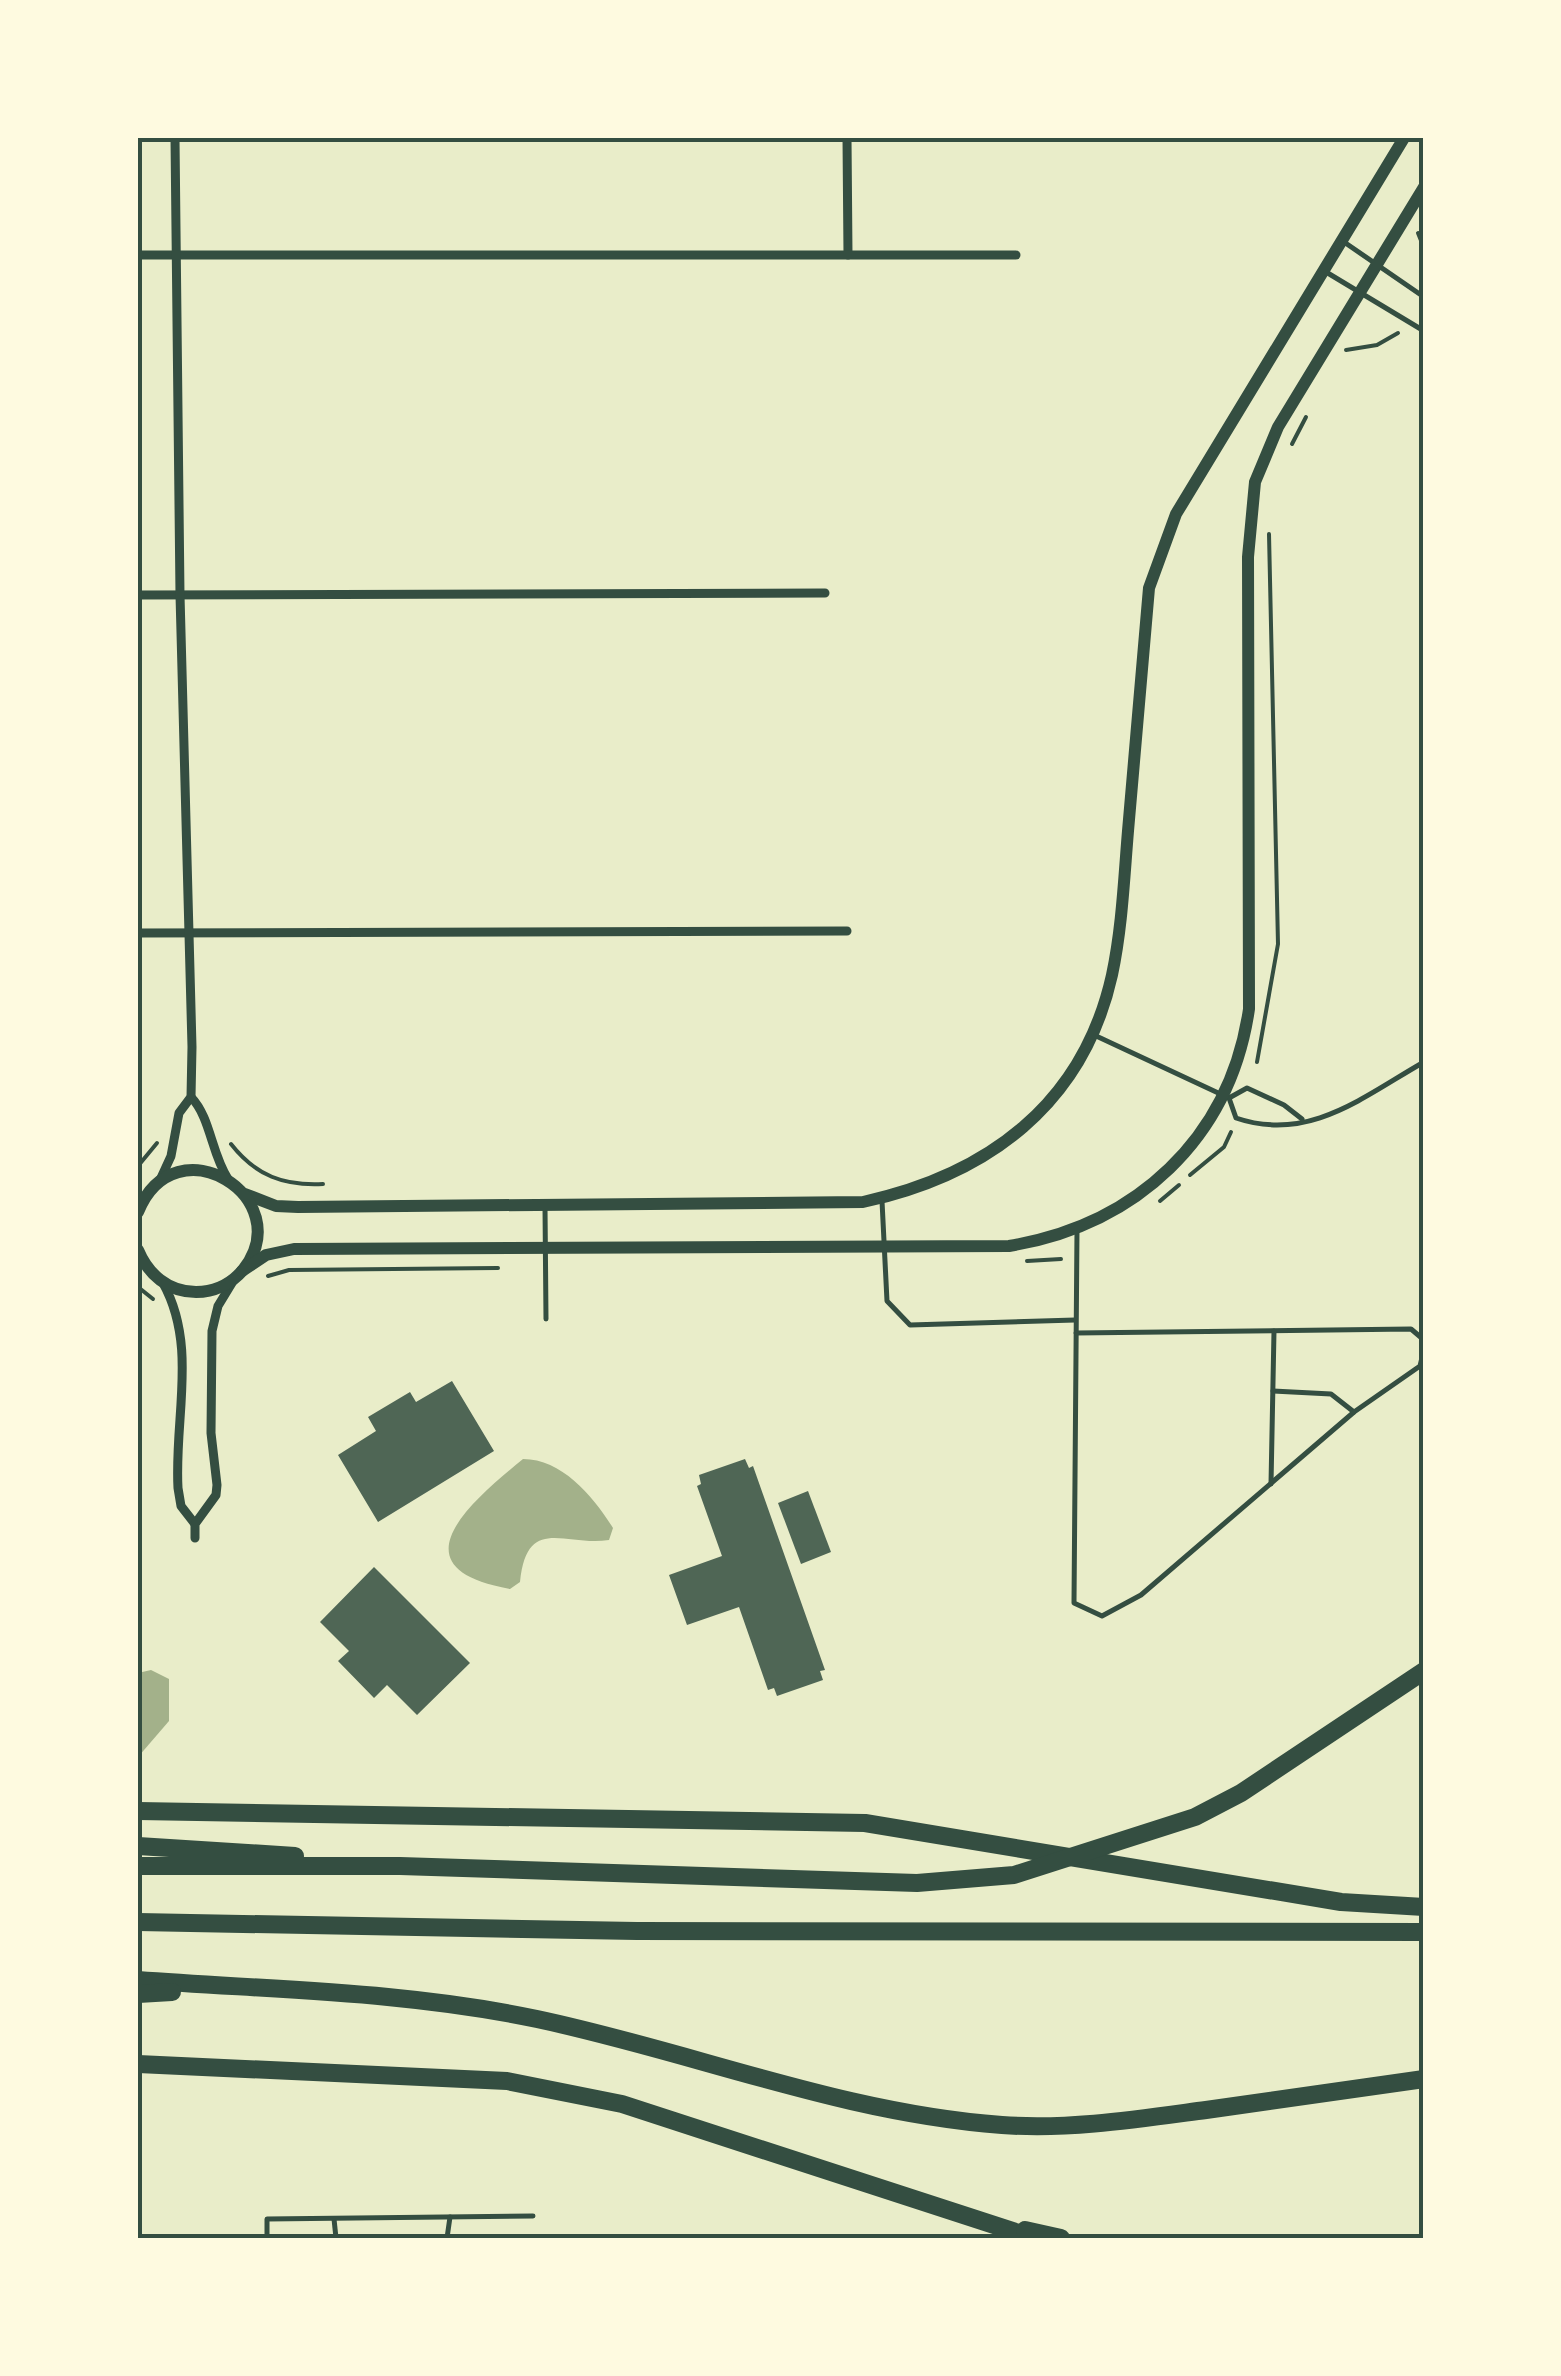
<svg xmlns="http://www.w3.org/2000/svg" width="1561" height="2376" font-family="Montserrat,sans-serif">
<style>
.water{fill:#a3b18a}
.building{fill:#4f6655}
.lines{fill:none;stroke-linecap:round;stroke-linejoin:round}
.path{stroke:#344e41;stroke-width:4}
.service{stroke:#344e41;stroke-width:5}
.minor{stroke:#344e41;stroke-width:9}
.secondary{stroke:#344e41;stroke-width:12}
.motorway{stroke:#344e41;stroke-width:18}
.neatline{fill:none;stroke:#344e41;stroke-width:4}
</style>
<rect width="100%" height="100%" fill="#e9edc9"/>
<!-- water -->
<g class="water">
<path d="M523 1459C562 1459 593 1496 613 1528L609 1540C565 1547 527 1514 520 1582L510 1589C391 1568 473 1500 523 1459Z"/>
<polygon points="151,1670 169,1679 169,1721 138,1757 138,1673"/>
</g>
<!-- building -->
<g class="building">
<polygon points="452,1381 494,1451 378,1522 338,1455 376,1431 368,1417 410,1392 416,1402"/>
<polygon points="745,1459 749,1468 753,1466 825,1670 820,1671 823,1680 777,1696 774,1688 768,1690 739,1607 687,1625 669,1575 722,1556 697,1486 701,1484 699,1475"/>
<polygon points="808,1491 831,1552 801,1564 778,1503"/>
<polygon points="374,1567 470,1663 417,1715 387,1685 374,1698 338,1661 349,1651 320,1622"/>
</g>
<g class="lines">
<!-- path -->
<g class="path">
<polyline points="1418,233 1424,248"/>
<polyline points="1346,350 1377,345 1398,333"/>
<polyline points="1292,444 1306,417"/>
<polyline points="1257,1062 1278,944 1269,534"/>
<path d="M231 1144C256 1176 284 1186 323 1184"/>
<polyline points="138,1166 157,1143"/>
<polyline points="1190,1175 1224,1147 1231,1132"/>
<polyline points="1160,1201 1179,1185"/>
<polyline points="1027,1261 1061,1259"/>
<polyline points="268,1276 289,1270 498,1268"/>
<polyline points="138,1287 153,1299"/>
</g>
<!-- service -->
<g class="service">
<polyline points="1344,242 1424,297"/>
<polyline points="1326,272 1424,331"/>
<path d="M1094 1035 1229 1098 1236 1118C1309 1143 1364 1096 1424 1062"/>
<polyline points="1229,1098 1247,1088 1284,1105 1302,1119"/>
<polyline points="882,1201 887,1301 910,1325 1075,1320"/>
<polyline points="545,1207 546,1319"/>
<polyline points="1077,1230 1074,1603 1102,1616 1141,1595 1354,1412 1420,1366 1424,1349"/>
<polyline points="1076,1333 1411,1329 1424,1340"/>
<polyline points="1273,1391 1331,1394 1354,1412"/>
<polyline points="1271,1484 1274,1331"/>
<polyline points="334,2219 336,2238"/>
<polyline points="267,2238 267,2219 533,2216"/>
<polyline points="447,2238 450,2217"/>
</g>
<!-- minor -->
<g class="minor">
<polyline points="847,138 848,255"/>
<polyline points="138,255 1016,255"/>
<polyline points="138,595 825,593"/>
<polyline points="138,933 847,931"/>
<path d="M191 1097C211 1118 211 1153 228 1179"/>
<polyline points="160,1180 171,1156 179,1113 191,1097 192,1047 180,595 175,138"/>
<path d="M163 1283C198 1346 174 1418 178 1488L181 1506 195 1524"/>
<polyline points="195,1538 195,1524 216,1495 217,1485 211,1433 212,1331 218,1306 232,1283"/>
</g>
<!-- secondary -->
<g class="secondary">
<path d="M245 1194 276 1206 298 1207 863 1202C987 1175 1083 1105 1112 975 1122 928 1124 879 1128 831 1135 750 1142 669 1149 588L1176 514 1404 138"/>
<path d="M138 1212C175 1120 300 1198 243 1270 231 1284 214 1292 196 1292 168 1292 148 1274 138 1250"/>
<path d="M242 1271 266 1255 294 1249 1009 1246C1136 1225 1230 1139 1249 1009L1248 557 1255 482 1278 427 1424 187"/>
</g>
<!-- motorway -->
<g class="motorway">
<polyline points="138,1811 865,1823 1341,1902 1424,1907"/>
<polyline points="138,1846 295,1856"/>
<polyline points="138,1866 400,1866 917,1883 1014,1875 1195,1817 1241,1793 1424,1671"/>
<polyline points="138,1922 637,1931 1424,1932"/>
<path d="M138 1980C271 1990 405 1991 537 2019 693 2052 841 2113 1002 2125 1070 2130 1139 2119 1206 2110 1278 2100 1351 2090 1424 2079"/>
<polyline points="138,1994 172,1992"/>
<polyline points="138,2064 507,2081 622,2104 1034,2238"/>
<polyline points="1025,2230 1061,2238"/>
</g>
</g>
<!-- border -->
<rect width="1561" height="2376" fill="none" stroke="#fefae0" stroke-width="280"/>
<rect x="140" y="140" width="1281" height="2096" class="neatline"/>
</svg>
